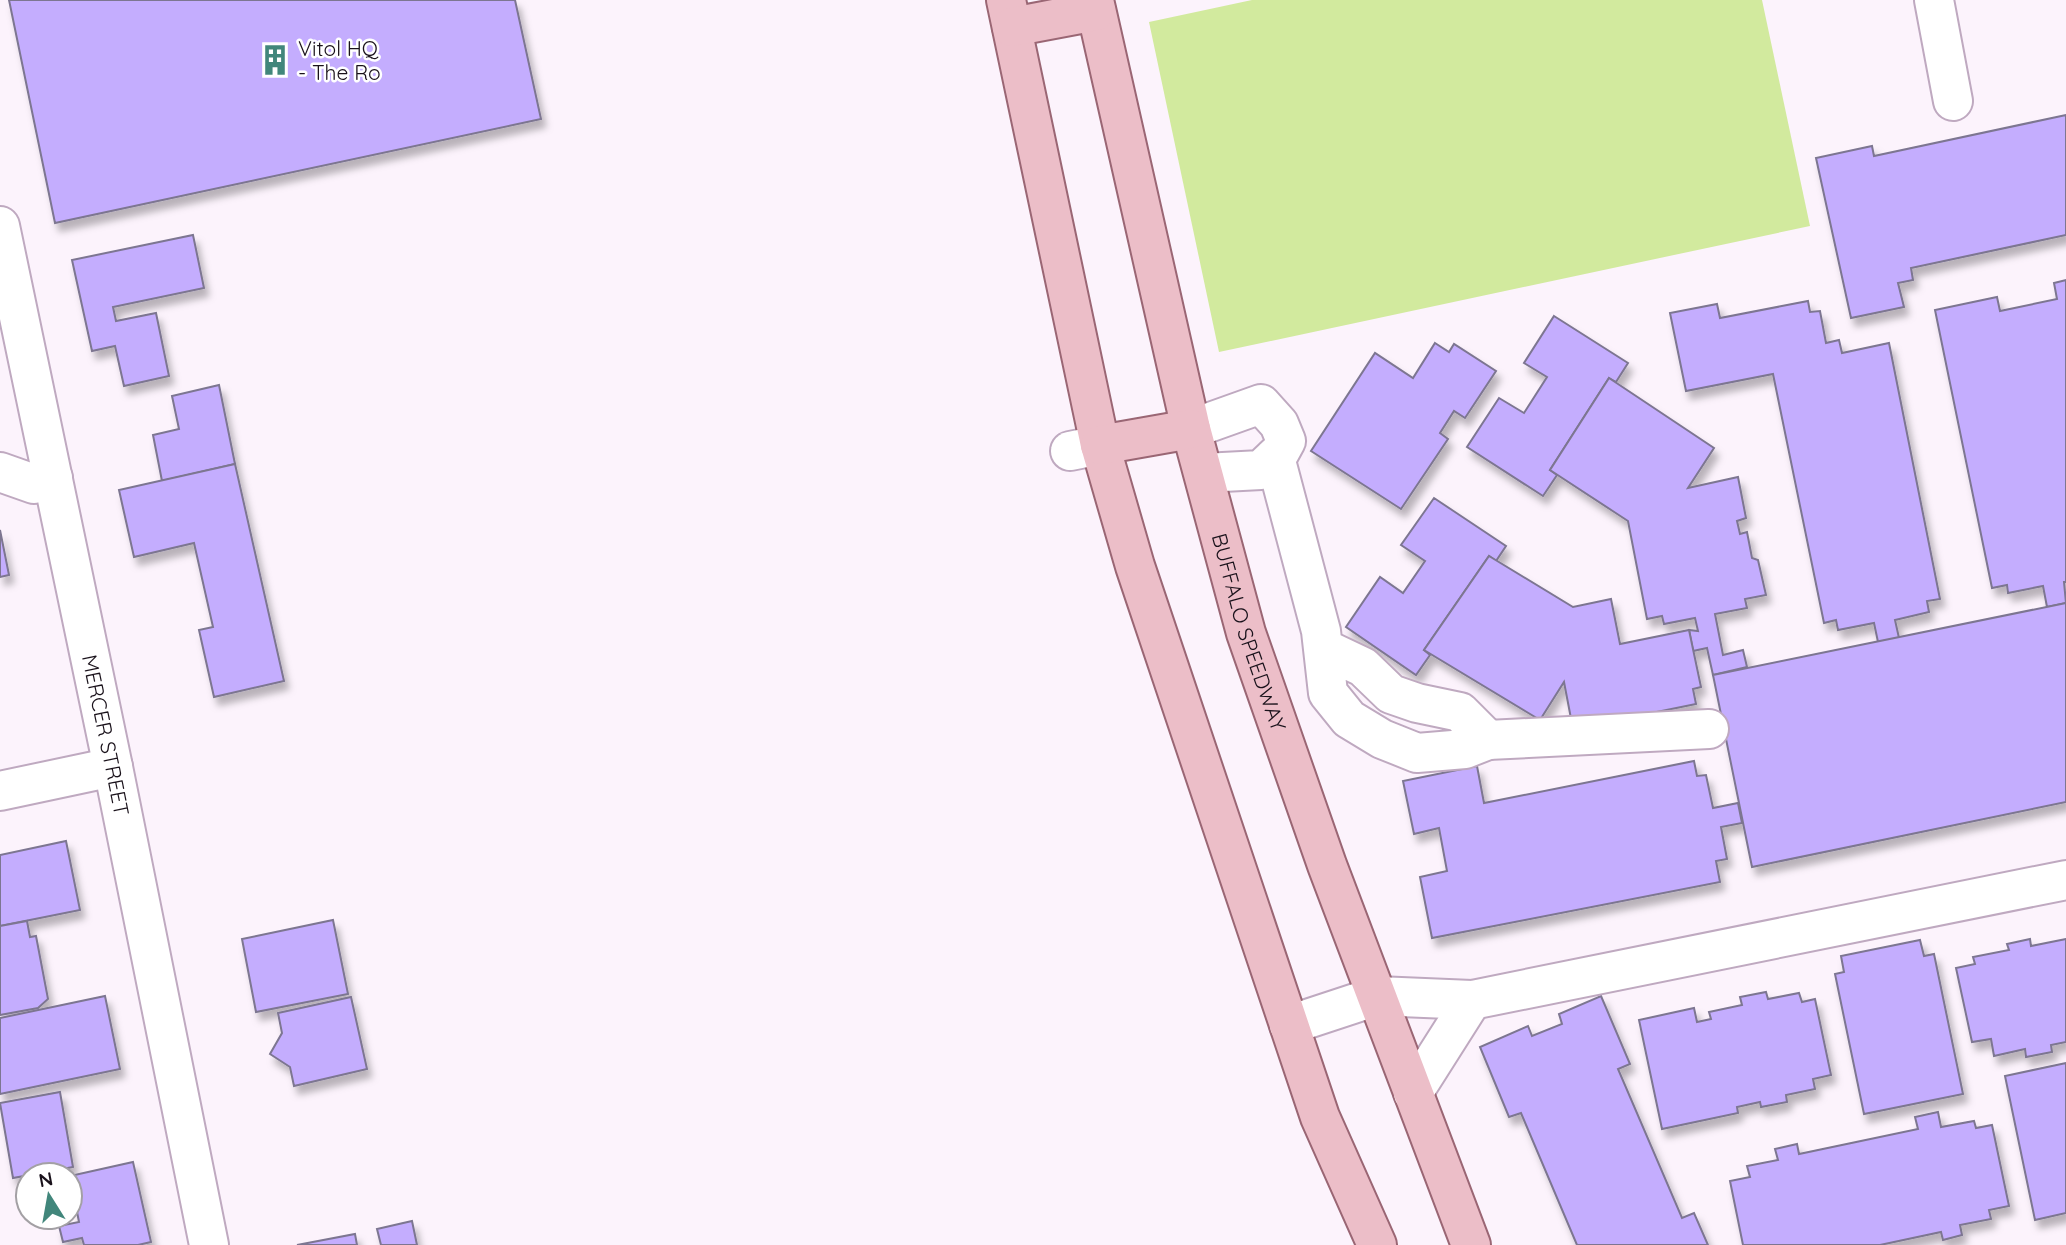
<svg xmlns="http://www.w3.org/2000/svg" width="2066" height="1245" font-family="Quicksand,sans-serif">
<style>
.green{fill:#d2ea9e}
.building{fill:#c4adfe;stroke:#7d7691;stroke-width:2;filter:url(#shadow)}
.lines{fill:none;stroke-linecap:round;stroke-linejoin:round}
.minor-casing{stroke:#bfa9c0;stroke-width:42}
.major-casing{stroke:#9a6674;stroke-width:42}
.minor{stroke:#fff;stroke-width:38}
.major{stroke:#ecbec8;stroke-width:38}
.labels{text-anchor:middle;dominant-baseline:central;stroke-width:5;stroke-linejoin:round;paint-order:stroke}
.poi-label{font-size:21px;fill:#1a121b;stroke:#fff;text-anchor:start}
.street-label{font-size:21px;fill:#1a121b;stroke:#fff}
</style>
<defs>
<filter id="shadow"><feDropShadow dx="4.5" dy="8" stdDeviation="3.5" flood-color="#0004"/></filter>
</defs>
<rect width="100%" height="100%" fill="#fcf3fc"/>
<!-- green -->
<polygon class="green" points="1252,0 1762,0 1810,226 1219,352 1149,22"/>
<!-- building -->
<g class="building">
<polygon points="9,0 515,0 541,119 55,223"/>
<polygon points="2066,115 2066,235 1911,268 1913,280 1898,283 1904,307 1851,318 1816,158 1872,146 1874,156"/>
<polygon points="193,235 204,288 113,307 116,321 156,313 169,376 124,386 115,346 92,351 72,260"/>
<polygon points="2066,280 2066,582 2064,582 2066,603 2047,607 2043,586 2008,593 2007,585 1992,588 1935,310 1997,297 2000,311 2057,299 2054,283"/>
<polygon points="1808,301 1810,312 1820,311 1826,343 1839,340 1842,353 1889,343 1940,599 1927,601 1929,612 1895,620 1899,638 1878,642 1874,623 1838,630 1836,620 1824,623 1773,374 1686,391 1670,313 1717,304 1720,318"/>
<polygon points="1554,316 1628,363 1616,382 1609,378 1550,470 1557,475 1543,496 1467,447 1499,398 1524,413 1547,377 1524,363"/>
<polygon points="1435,343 1449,352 1454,344 1496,371 1465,418 1454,411 1440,433 1448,439 1401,509 1311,451 1375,353 1413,378"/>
<polygon points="1609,378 1714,448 1688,488 1738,477 1746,518 1737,521 1740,534 1747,532 1752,558 1758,560 1766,595 1745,599 1747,608 1715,614 1723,655 1743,650 1747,667 1713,675 1707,648 1693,651 1689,630 1698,631 1695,618 1664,624 1662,616 1647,619 1628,521 1550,470"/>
<polygon points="219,385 235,464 162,481 153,435 179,429 172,396"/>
<polygon points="235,464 284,681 214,697 199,630 213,627 194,543 134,557 119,490"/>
<polygon points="1434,498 1506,546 1496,561 1489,556 1424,650 1430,655 1416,675 1346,627 1380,577 1403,593 1425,561 1401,545"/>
<polygon points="0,530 9,575 0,577"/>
<polygon points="1489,556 1573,607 1611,599 1620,644 1689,630 1701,687 1693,689 1696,704 1573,729 1564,682 1540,720 1424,650"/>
<polygon points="2066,603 2066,802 1752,867 1713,675"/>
<polygon points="1694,761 1697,776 1706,775 1713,808 1738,803 1742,823 1721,827 1727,859 1716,861 1720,882 1432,938 1420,877 1447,871 1439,828 1414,834 1403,781 1477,766 1484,803"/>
<polygon points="66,841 80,910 0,926 0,855"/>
<polygon points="333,920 348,994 256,1012 242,939"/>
<polygon points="27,921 30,937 36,936 48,999 38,1008 0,1015 0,926"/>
<polygon points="2030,939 2031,946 2066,939 2066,1042 2051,1045 2052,1052 2026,1057 2025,1049 1994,1056 1991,1039 1972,1042 1956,968 1975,964 1973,957 2009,950 2007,944"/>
<polygon points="1920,940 1924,956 1934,954 1963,1094 1864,1114 1835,974 1844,972 1841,956"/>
<polygon points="1766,992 1768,999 1799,993 1802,1002 1815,999 1831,1075 1813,1079 1815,1089 1786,1095 1787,1102 1761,1107 1760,1102 1737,1107 1738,1113 1662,1129 1639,1020 1694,1008 1697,1022 1711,1019 1709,1012 1742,1005 1740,997"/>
<polygon points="105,996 120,1069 0,1094 0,1018"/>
<polygon points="1601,996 1630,1064 1618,1069 1682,1218 1694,1213 1708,1245 1577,1245 1521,1113 1509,1117 1480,1047 1528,1026 1532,1036 1562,1024 1559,1014"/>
<polygon points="351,997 367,1069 294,1086 290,1067 270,1054 282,1033 278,1013"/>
<polygon points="2066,1063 2066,1213 2035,1220 2005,1076"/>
<polygon points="60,1092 73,1167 13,1178 0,1103"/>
<polygon points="1938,1112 1941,1127 1974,1121 1976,1128 1992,1125 2009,1206 1989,1210 1991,1219 1960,1225 1962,1235 1943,1240 1941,1232 1880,1245 1743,1245 1730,1181 1750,1177 1747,1166 1778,1160 1775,1149 1797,1144 1799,1154 1918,1129 1915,1117"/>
<polygon points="133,1162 151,1242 138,1245 84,1245 82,1238 63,1242 59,1226 79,1222 70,1176"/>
<polygon points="412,1221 417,1245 381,1245 377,1229"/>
<polygon points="355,1234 357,1245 297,1245"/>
</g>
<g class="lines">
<defs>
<g id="minor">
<polyline points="1934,0 1953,101"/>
<path id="s1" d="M0 226 113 767 209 1245"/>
<polyline points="1191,429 1261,404 1279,424 1286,441 1280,452 1261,470 1204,473"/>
<polyline points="1070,451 1100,445"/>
<polyline points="1275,457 1321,631 1328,693 1349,719 1382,739 1417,753 1465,749 1488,740 1460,712 1417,703 1391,694 1363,667 1323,648"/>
<polyline points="0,472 34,484 53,478"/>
<polyline points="1488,740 1709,729"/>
<polyline points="0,791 113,767"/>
<polyline points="1289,1025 1377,996 1472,1000 2066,880"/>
<polyline points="1413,1093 1472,1000"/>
</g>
<g id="major">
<polyline points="1006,0 1100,445 1135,566 1320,1117 1377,1245"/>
<path id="s2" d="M1094 0 1191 429 1246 633 1327 865 1471 1245"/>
<polyline points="1012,27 1096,11"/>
<polyline points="1100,445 1191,429"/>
</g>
</defs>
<!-- minor casing -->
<use href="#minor" class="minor-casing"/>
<!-- major casing -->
<use href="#major" class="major-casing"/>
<!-- minor -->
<use href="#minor" class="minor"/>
<!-- major -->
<use href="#major" class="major"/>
</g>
<!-- icons -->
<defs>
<symbol id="building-bare" viewBox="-9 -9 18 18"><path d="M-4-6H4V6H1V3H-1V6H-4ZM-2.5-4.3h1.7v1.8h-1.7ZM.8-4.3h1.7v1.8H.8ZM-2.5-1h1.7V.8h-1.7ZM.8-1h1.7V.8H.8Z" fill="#41867b" stroke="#fff" stroke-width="2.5" paint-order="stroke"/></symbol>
</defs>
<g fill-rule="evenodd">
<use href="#building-bare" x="253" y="38" width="44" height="44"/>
</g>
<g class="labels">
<!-- poi labels -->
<g class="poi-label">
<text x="298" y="48">Vitol HQ<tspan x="298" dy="24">- The Ro</tspan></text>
</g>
<!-- street labels -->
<g class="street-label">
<text stroke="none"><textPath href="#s2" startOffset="651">BUFFALO SPEEDWAY</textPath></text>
<text stroke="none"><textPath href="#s1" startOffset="520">MERCER STREET</textPath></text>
</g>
</g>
<!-- north arrow -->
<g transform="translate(49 1196) rotate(349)"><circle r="33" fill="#ffffff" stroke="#a3a0a4" stroke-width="2"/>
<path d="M0-5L12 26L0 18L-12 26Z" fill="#41867b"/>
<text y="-10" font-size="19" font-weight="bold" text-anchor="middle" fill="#1a121b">N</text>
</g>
</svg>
